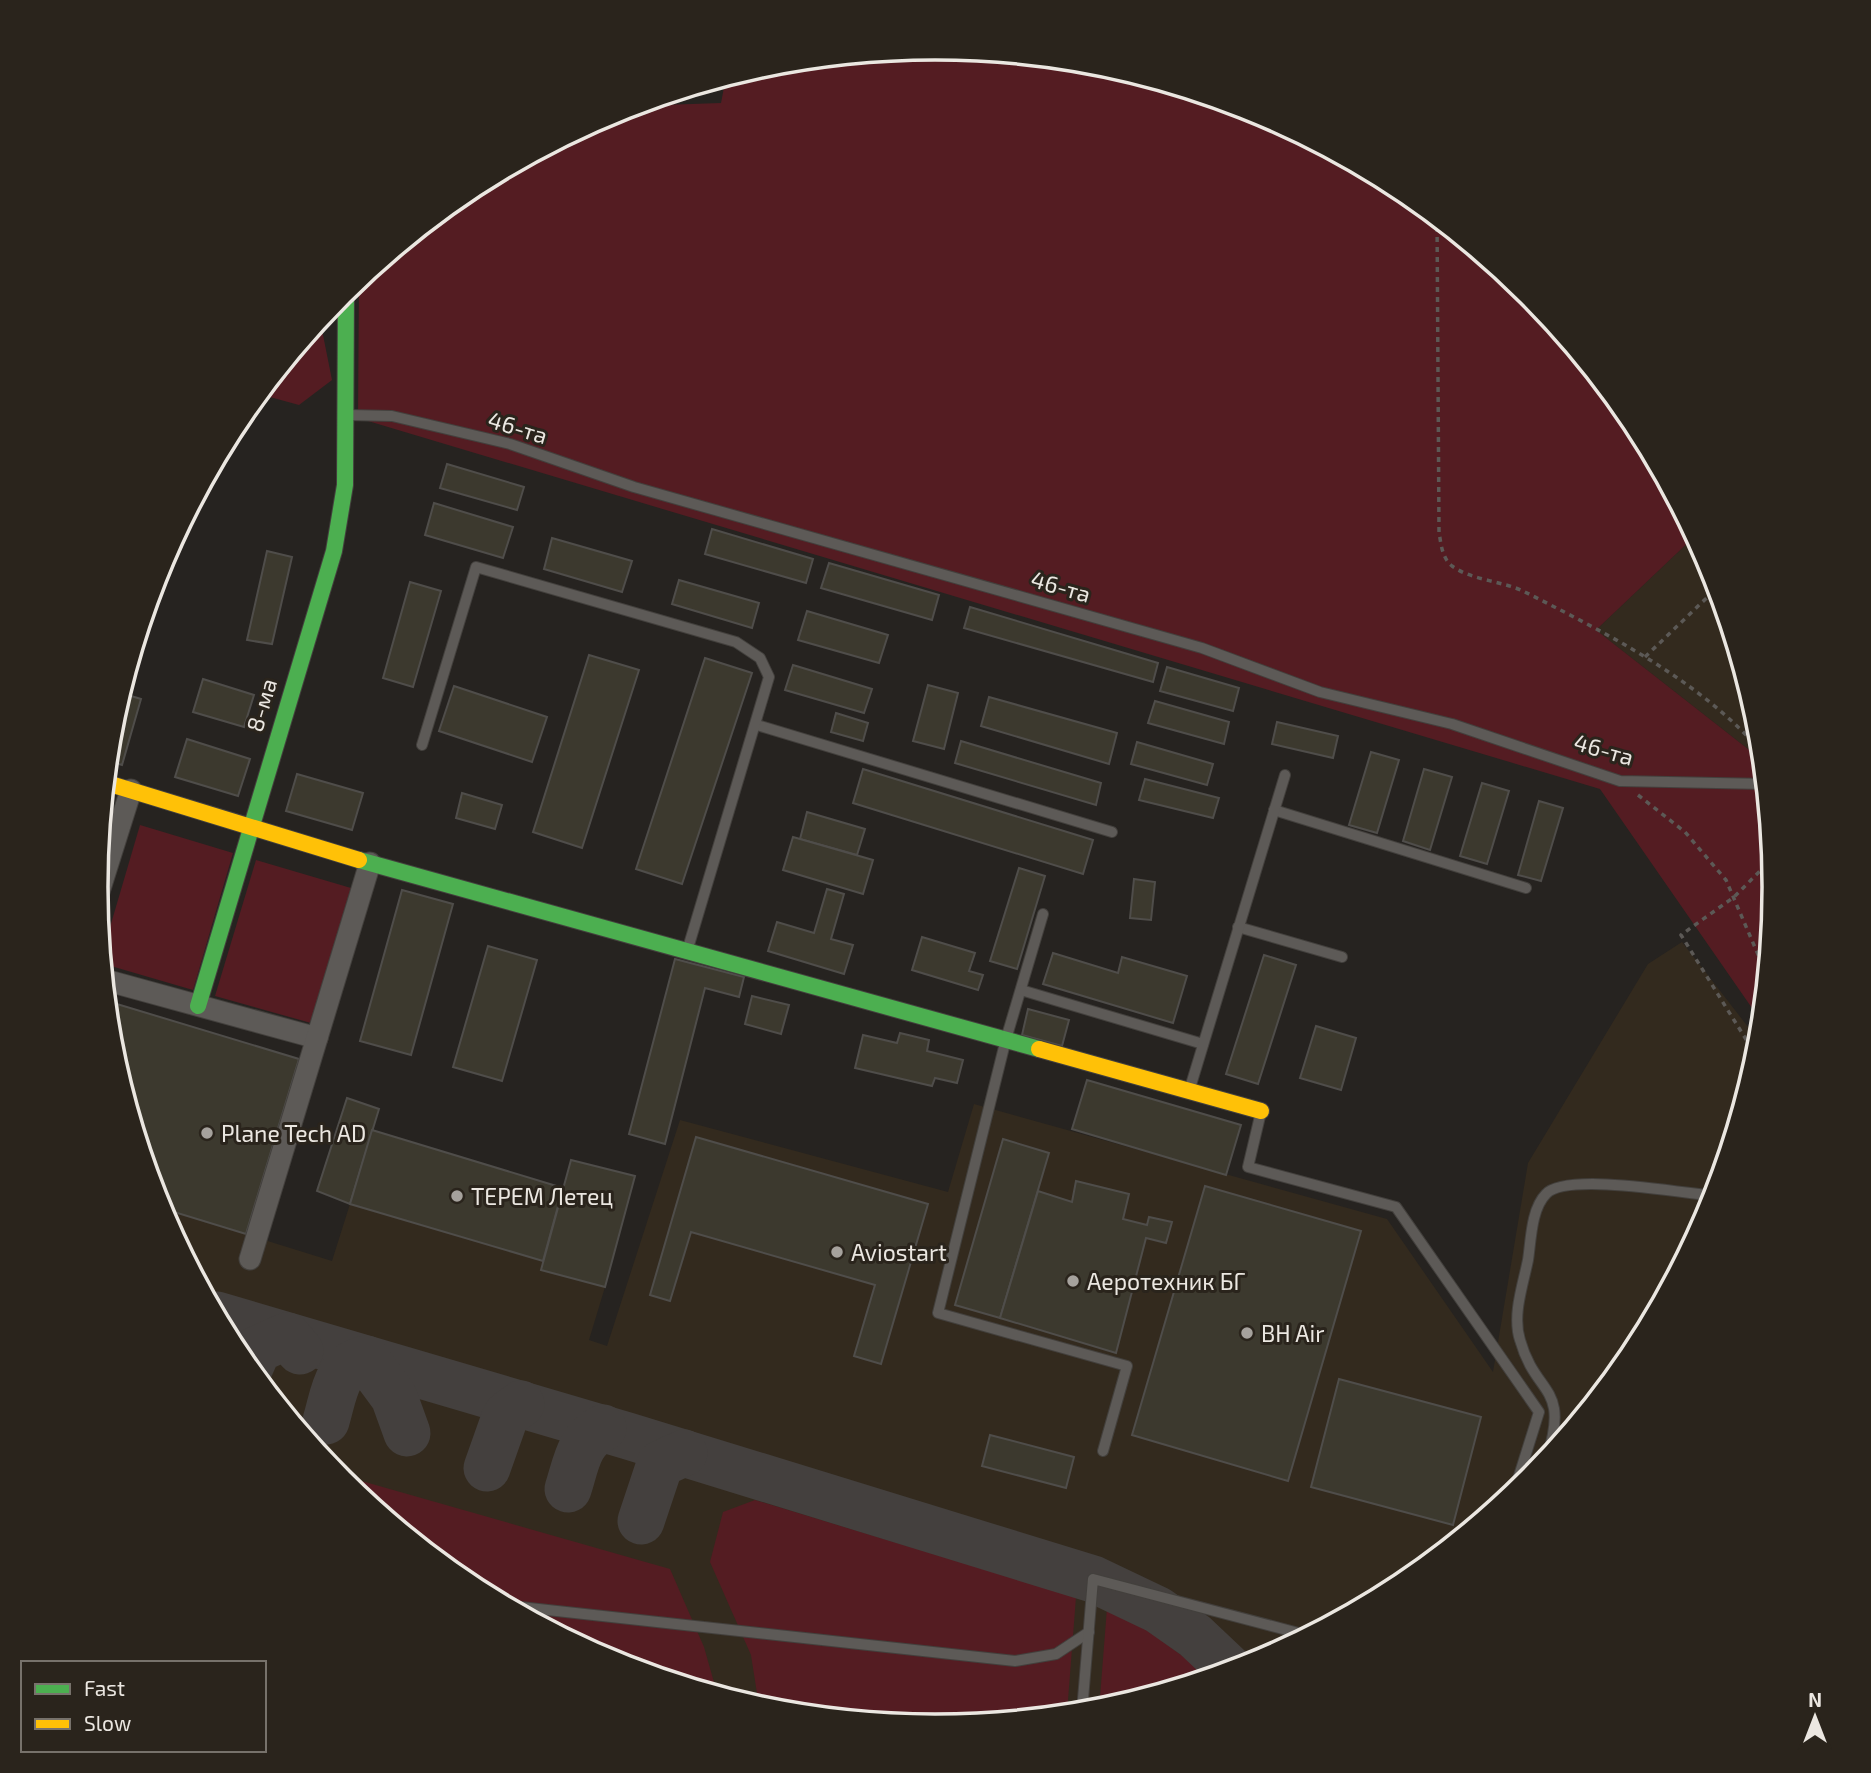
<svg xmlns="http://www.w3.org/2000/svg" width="1871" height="1773" font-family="'Exo 2',sans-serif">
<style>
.built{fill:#332a1e}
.green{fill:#541c22}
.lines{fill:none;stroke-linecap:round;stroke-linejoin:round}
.taxiway{stroke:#44403e;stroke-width:47}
.building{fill:#3c392e;stroke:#4f4d4a;stroke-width:2}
.lane-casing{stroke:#43403d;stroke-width:12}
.street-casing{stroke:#43403d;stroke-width:23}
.fast-casing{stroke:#43403d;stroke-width:18}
.slow-casing{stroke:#43403d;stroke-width:18}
.path{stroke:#5c5956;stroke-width:3.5;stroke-dasharray:5 5;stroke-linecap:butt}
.lane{stroke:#5d5a57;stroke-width:10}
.street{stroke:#5d5a57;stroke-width:21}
.fast{stroke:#4caf50;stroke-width:16}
.slow{stroke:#ffc107;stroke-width:16}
.poi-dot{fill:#a6a29d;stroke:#2a241c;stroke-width:2.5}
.labels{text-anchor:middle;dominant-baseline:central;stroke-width:6;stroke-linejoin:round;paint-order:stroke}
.street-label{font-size:23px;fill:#ebe7e1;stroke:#2a241c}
.poi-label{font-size:23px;fill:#ebe7e1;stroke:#2a241c;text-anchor:start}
.rim{fill:none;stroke:#ebe7e1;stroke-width:3.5}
</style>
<rect width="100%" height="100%" fill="#262320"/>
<!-- built -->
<g class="built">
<polygon points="1695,536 1711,566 1759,723 1762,760 1596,630"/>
<polygon points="1682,942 1759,1041 1759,1051 1711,1208 1633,1353 1529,1480 1401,1585 1256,1662 1099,1710 935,1726 771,1710 614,1662 469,1584 342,1480 237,1352 161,1208 332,1261 350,1204 543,1261 541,1270 605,1287 589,1340 607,1346 680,1120 948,1192 974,1104 1387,1219 1493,1372 1528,1163 1648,964"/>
</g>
<!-- green -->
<g class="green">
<polygon points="936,47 1100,63 1257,111 1402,189 1529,293 1634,421 1695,536 1596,630 1762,760 1775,887 1761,1021 1600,789 358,418 359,279 470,188 615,111 633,106 721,103 726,77 772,63"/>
<polygon points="320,320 332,380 299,405 259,394"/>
<polygon points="140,825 233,853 193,990 104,964 103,951"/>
<polygon points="256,860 351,888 311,1023 215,996"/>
<polygon points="337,1474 670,1569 704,1647 717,1693 614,1662 469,1584"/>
<polygon points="755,1500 1076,1597 1067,1713 935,1726 759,1706 751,1655 710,1562 723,1512"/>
<polygon points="1107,1608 1133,1619 1209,1676 1099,1710"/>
</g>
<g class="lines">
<!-- taxiway -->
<g class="taxiway">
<polyline points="217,1315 628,1436 1093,1579 1158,1610 1195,1636 1231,1670"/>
<polyline points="250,1367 258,1349 287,1336 300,1351"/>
<path d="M326 1421C334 1395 335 1365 366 1359L394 1397 407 1433"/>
<polyline points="487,1468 504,1420 507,1414 521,1404"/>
<path d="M568 1489C576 1465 578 1440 603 1428"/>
<polyline points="641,1521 660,1464 684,1453"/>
</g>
</g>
<!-- building -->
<g class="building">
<polygon points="447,464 524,487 517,510 440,488"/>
<polygon points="434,503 513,527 503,558 425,535"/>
<polygon points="712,529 813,559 806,583 705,554"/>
<polygon points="552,538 632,561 622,592 544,569"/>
<polygon points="267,551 292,557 272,644 247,640"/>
<polygon points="829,563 939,595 932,620 821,588"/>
<polygon points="679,580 759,603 752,628 672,604"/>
<polygon points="410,582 441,591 413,687 383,678"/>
<polygon points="970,607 1158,663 1153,682 964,628"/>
<polygon points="807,611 888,635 879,663 798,640"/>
<polygon points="589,655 639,670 582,848 533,832"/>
<polygon points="705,658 752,673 682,884 636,869"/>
<polygon points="793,665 872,689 864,713 785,690"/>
<polygon points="1167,667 1239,688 1233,711 1160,691"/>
<polygon points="203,679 254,695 244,727 193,712"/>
<polygon points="928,685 958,693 944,749 913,741"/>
<polygon points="454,686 547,717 532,762 439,731"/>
<polygon points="121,693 141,699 122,765 109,761 112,722"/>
<polygon points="989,697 1117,733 1109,764 981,726"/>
<polygon points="1155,701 1229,722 1224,744 1148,723"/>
<polygon points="836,713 868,723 863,741 831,732"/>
<polygon points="1277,722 1338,736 1333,758 1272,744"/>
<polygon points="187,739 250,759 238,796 175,777"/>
<polygon points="961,741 1101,783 1096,805 955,763"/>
<polygon points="1137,742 1213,764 1207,785 1131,764"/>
<polygon points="1371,752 1399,760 1377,833 1349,825"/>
<polygon points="863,769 1093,840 1083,874 853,803"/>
<polygon points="1424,769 1452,777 1430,850 1403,841"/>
<polygon points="297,774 363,793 352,830 286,811"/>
<polygon points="1145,779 1219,798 1213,818 1139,800"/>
<polygon points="1482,783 1509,791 1487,864 1460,856"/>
<polygon points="462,793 502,805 495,829 456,818"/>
<polygon points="1539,801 1563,808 1541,881 1518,875"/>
<polygon points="807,812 865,829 857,855 800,839"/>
<polygon points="793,837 873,860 863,894 783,870"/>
<polygon points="1019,868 1045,876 1017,969 990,961"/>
<polygon points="1134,879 1155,882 1151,920 1130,918"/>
<polygon points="827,889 844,894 831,939 853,945 844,974 768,951 777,922 814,933"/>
<polygon points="402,890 453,904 411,1055 360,1041"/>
<polygon points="922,937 975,953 969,971 983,975 978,990 912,970"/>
<polygon points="488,946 537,960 502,1081 453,1067"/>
<polygon points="1053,953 1118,973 1122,957 1187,976 1173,1023 1043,984"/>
<polygon points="1264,955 1296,965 1258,1084 1226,1074"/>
<polygon points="675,959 744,977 739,997 705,988 665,1144 629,1134"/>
<polygon points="752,996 789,1005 781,1034 745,1024"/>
<polygon points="107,1001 299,1059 246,1234 161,1208 112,1050"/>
<polygon points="1028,1009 1069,1020 1062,1046 1022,1035"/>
<polygon points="1316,1026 1356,1038 1341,1090 1300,1078"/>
<polygon points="900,1033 929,1040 927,1051 963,1060 957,1083 935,1078 932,1086 855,1068 863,1035 897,1043"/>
<polygon points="1087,1080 1241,1125 1226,1175 1072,1129"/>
<polygon points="347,1098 379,1109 350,1204 317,1191"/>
<polygon points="372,1130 563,1188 543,1261 350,1204"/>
<polygon points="696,1137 928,1204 881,1364 854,1356 875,1285 691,1232 670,1301 650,1295"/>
<polygon points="1003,1139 1049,1153 1000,1318 955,1305"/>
<polygon points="571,1160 635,1176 605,1287 541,1270"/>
<polygon points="1076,1181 1129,1194 1123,1219 1147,1225 1149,1217 1172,1222 1166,1243 1146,1238 1116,1353 1000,1318 1038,1191 1072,1202"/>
<polygon points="1205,1186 1361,1231 1288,1481 1132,1435"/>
<polygon points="1339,1379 1481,1417 1453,1525 1311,1487"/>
<polygon points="990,1435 1074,1457 1066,1488 982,1466"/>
</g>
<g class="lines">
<defs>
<g id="lane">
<polyline points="348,415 392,416 510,444 634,487 1202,648 1320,692 1452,724 1620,781 1765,784"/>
<polyline points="757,725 1112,832"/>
<polyline points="422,745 476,567 736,642 760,658 769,677 688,948"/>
<polyline points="1274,810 1526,888"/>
<polyline points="1043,914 1006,1039 938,1313 1127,1366 1103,1451"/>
<polyline points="1238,927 1342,957"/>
<polyline points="1021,990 1203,1044"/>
<polyline points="1190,1088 1285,775"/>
<polyline points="1261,1112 1248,1167 1396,1207 1539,1412 1514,1492"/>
<path d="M1547 1458C1570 1384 1536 1397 1520 1340 1512 1315 1523 1285 1528 1260 1531 1241 1531 1209 1546 1194 1566 1172 1683 1193 1714 1196"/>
<polyline points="511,1606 1015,1661 1056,1654 1089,1632"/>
<polyline points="1082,1711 1093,1579 1306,1635"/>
</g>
<g id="street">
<polyline points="97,898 131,790"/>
<polyline points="105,980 317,1038"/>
<polyline points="250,1259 370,863"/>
</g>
<g id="fast">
<polyline points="359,860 1039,1049"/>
<polyline points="198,1006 334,551 345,485 346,290"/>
</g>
<g id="slow">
<polyline points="107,783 359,860"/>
<polyline points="1039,1049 1261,1111"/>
</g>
</defs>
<!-- lane casing -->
<use href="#lane" class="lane-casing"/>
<!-- street casing -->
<use href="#street" class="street-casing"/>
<!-- fast casing -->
<use href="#fast" class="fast-casing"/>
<!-- slow casing -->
<use href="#slow" class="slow-casing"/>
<!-- path -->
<g class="path">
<path d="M1437 217 1439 532C1441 544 1442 558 1452 566 1471 580 1502 581 1523 591 1608 634 1698 679 1761 751"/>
<polyline points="1645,657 1718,587"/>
<polyline points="1638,795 1685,832 1726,880 1766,973"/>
<polyline points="1757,1057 1681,935 1734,897 1772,859"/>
</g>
<!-- lane -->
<use href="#lane" class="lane"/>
<!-- street -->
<use href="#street" class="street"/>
<!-- fast -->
<use href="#fast" class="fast"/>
<!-- slow -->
<use href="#slow" class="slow"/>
</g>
<!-- markers -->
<g class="poi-dot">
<circle cx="207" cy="1133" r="7"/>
<circle cx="457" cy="1196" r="7"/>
<circle cx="837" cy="1252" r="7"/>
<circle cx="1073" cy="1281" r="7"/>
<circle cx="1247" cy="1333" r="7"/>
</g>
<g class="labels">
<!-- street labels -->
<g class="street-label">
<text transform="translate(518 427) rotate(17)">46-та</text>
<text transform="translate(1061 586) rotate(16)">46-та</text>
<text transform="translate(261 705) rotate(-73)">8-ма</text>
<text transform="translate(1604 749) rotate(16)">46-та</text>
</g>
<!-- poi labels -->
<g class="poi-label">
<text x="221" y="1133">Plane Tech AD</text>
<text x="471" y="1196">ТЕРЕМ Летец</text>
<text x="851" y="1252">Aviostart</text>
<text x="1087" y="1281">Аеротехник БГ</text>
<text x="1261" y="1333">BH Air</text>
</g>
</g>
<!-- crop -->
<path d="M0 0H1871V1773H0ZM108 887a827 827 0 1 1 1654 0a827 827 0 1 1-1654 0Z" fill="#2a241c" fill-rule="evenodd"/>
<path class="rim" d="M108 887a827 827 0 1 1 1654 0a827 827 0 1 1-1654 0Z"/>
<!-- legend -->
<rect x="21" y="1661" width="245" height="91" fill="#2a241c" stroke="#77726b" stroke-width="2"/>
<rect x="35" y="1684" width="35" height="10" fill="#4caf50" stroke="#77726b" stroke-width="2"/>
<text x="84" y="1696" font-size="21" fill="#ebe7e1">Fast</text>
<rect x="35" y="1719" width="35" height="10" fill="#ffc107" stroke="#77726b" stroke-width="2"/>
<text x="84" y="1731" font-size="21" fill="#ebe7e1">Slow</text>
<!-- north arrow -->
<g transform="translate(1815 1717)" stroke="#2a241c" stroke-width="5" paint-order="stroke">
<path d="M0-5L12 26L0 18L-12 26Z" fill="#ebe7e1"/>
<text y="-10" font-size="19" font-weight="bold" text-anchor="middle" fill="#ebe7e1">N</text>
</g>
</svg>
